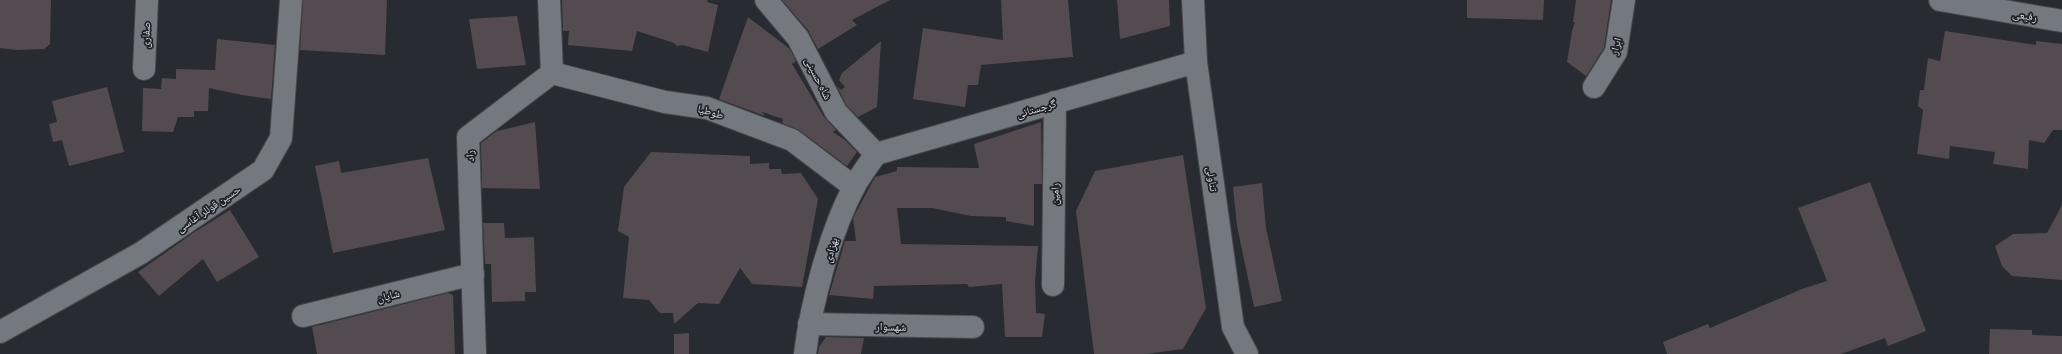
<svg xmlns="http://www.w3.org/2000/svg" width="2062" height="354" font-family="Manrope,'Noto Naskh Arabic',sans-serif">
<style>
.building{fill:#534b4f}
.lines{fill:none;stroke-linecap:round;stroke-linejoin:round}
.minor-casing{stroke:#46484d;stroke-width:24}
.minor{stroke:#74787f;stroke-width:22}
.labels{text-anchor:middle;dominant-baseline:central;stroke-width:3.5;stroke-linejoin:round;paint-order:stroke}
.street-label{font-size:11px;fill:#dcdee2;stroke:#1e2127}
</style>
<rect width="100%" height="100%" fill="#282b31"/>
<!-- building -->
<g class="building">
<polygon points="0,0 51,0 50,44 44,49 16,50 0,48"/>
<polygon points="303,0 387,0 385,55 300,50"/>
<polygon points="562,0 708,0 707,2 718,5 708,52 682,45 677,46 674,43 637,31 632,51 568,45 569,31 563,31"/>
<polygon points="782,0 890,0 852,20 857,25 818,49 808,30"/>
<polygon points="1001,0 1068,0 1073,57 981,65 978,85 968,85 965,107 913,99 923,28 1003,40"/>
<polygon points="1117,0 1169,0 1170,26 1120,39"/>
<polygon points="1467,0 1544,0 1543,20 1467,18"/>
<polygon points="1576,0 1611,0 1604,48 1586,76 1567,62 1572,31 1575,22 1573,22"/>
<polygon points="517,16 526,65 477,69 469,19"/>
<polygon points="748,17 790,49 796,61 792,64 824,117 836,130 833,132 845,140 857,152 847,166 799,130 782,123 783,119 762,112 765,116 719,99"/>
<polygon points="1945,31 2036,45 2036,41 2062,44 2062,130 2053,130 2044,143 2029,140 2028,169 1993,164 1995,152 1950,146 1949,159 1917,154 1923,110 1918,106 1920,90 1924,90 1928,58 1940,61"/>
<polygon points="217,39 275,45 271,99 242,95 209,88 208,111 194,111 194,117 178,117 173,132 142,131 143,88 161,89 162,78 176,79 176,69 215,70"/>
<polygon points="881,41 877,107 858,117 846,105 837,86 841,90 845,87 839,80 842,73"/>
<polygon points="107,87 124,152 69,166 62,140 53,142 49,124 57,122 52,101"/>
<polygon points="535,122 540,189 482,188 481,143 497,131"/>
<polygon points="1041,122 1042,184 1034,184 1034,226 1006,221 1006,217 971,216 932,208 897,208 901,244 1038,246 1035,282 1036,313 1045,314 1042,337 1005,337 1002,284 969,287 967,284 874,286 873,299 829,295 845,241 856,241 853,218 875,177 897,171 897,167 979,168 974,144"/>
<polygon points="651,152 750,156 750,164 769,163 769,169 781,169 782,174 801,173 818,199 802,287 752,284 740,268 719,304 698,303 674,324 673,313 660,313 649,300 623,298 629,237 618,231 624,187"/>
<polygon points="1183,155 1206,308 1183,349 1146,354 1094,354 1076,211 1095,171"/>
<polygon points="428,158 445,230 333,253 315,166 339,161 341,173"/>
<polygon points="1870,182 1926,331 1888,346 1885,338 1841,354 1667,354 1663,342 1708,324 1710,328 1802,289 1827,281 1798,208"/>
<polygon points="1262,183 1266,228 1282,301 1254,307 1237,226 1233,187"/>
<polygon points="2062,205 2062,280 2012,276 2002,266 1995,246 2013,234 2047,233"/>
<polygon points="230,210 259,257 217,282 203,259 159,296 138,272 193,233"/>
<polygon points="483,223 504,223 505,238 534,237 536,292 525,292 525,301 492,302 491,264 485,264"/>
<polygon points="448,293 453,295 455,354 317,354 312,327"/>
<polygon points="1990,329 2032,330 2032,335 2062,336 2062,354 1989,354"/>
<polygon points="689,333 689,354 674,354 674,334"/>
<polygon points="826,337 864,338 861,354 818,354 819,347"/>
</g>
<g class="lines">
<defs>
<g id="minor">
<polyline points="766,0 798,38 836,112 876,154"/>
<polyline points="1193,0 1196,62 1233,327 1247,354"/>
<polyline points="1940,0 2062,21"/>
<polyline points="144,69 147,0"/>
<polyline points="552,73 665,102 707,108 792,140 854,187"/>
<polyline points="1594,87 1616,52 1624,0"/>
<polyline points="876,154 1196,62"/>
<polyline points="1053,285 1055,102"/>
<polyline points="303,316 473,274"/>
<polyline points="809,324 973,327"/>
<polyline points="0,332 141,253 263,170 281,138 291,0"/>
<polyline points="475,354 468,137 552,73 549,0"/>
<path d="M805 354C811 304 830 232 854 187 860 176 868 165 876 154"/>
</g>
</defs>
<!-- minor casing -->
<use href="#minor" class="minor-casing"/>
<!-- minor -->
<use href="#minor" class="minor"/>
</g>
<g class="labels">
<!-- street labels -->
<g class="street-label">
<text transform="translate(2025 15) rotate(10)">رفیعی</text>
<text transform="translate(145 35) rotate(-88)">صفاری</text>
<text transform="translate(1615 46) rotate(-74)">ابرار</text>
<text transform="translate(819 78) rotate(63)">شاه حسینی</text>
<text transform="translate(1036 108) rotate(-16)">گرجستانی</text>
<text transform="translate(711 111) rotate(16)">طوطیا</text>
<text transform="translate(469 156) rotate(-92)">راد</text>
<text transform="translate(1213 179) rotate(82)">تناولی</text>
<text transform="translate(1054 194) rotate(-89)">رامین</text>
<text transform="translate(208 208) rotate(-34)">حسین قوللر آغاسی</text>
<text transform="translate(830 250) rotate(-74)">بهزادی</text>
<text transform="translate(388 295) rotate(-14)">شایان</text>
<text transform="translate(891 326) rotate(1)">شهسوار</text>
</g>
</g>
</svg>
